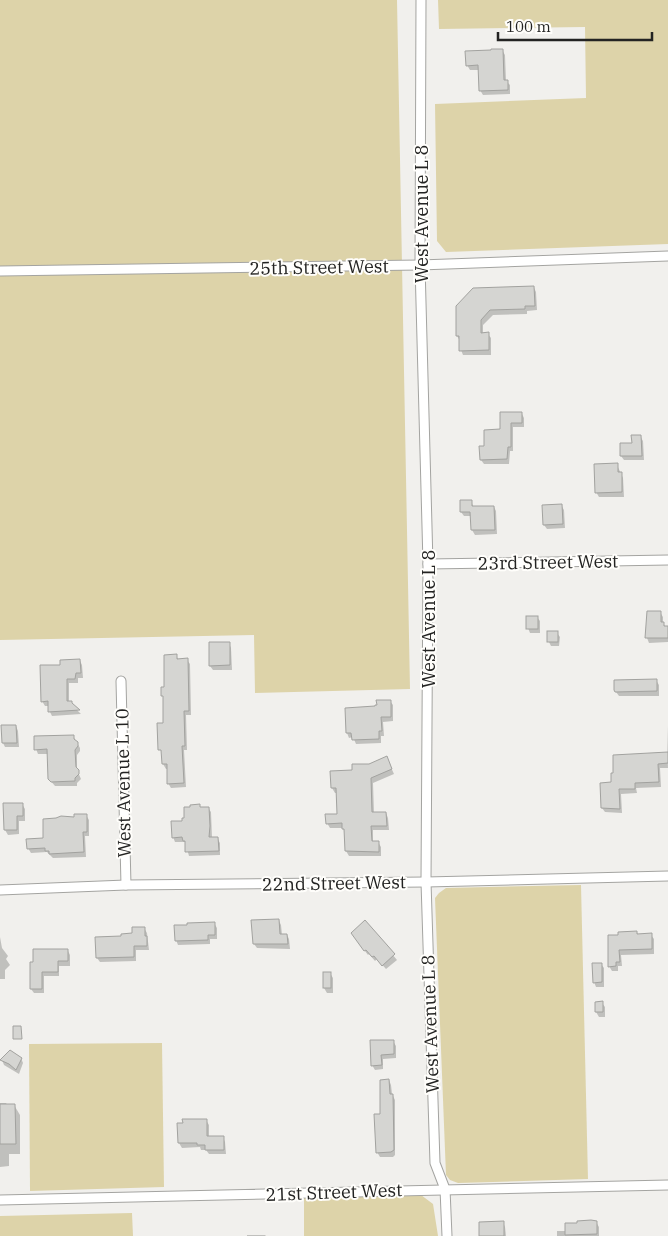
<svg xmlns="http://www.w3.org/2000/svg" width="668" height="1236" font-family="'IBM Plex Serif',serif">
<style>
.green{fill:#ddd3a9}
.shadow{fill:#0003}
.building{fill:#d5d5d2;stroke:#a2a29f}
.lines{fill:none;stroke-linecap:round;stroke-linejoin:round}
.minor-casing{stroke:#a4a4a1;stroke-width:11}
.minor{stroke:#fff;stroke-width:9}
.labels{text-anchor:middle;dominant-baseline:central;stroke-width:4;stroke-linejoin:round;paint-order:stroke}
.street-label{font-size:18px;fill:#232322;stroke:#fffefb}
</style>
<rect width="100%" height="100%" fill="#f1f0ed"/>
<!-- green -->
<g class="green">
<polygon points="0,0 397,0 410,689 255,693 254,635 0,640"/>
<polygon points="438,0 668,0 668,244 446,252 437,241 435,104 586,98 585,27 439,29"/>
<polygon points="581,885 588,1179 458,1183 450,1180 446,1175 435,898 439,893 446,888"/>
<polygon points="162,1043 164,1187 30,1191 29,1044"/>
<polygon points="421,1195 433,1204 438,1236 304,1236 304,1198"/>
<polygon points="132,1213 133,1236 0,1236 0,1216"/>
</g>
<!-- shadow -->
<g class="shadow">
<polygon points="502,50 505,55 506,81 510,85 510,94 483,95 480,90 479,70 470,70 467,65"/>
<polygon points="534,288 536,292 537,310 527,311 527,314 493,315 483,325 483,334 488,334 491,338 491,355 463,355 461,350 460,341 457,336 457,306"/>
<polygon points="522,414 524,418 524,427 513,427 513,451 510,451 509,464 484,464 481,460 502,431"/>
<polygon points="640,436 643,441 644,460 624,460 621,456"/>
<polygon points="617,465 623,478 624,497 599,497 596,492"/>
<polygon points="471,501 474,508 494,507 496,511 497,534 475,535 472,530 472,516 464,516 461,512"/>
<polygon points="561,505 564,510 565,528 547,529 544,525"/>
<polygon points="648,612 660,612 663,617 663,623 666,628 668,628 668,642 649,643 647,638"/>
<polygon points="537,617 540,621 540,633 530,633 528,628"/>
<polygon points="557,633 560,637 559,646 551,646 549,642"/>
<polygon points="229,643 231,648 232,670 213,670 210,666"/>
<polygon points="176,656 179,660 187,660 190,664 191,715 186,715 187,750 184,750 186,787 171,788 168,783 168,769 166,769 163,764 163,754 160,749 165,724 164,699 163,696"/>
<polygon points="80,661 82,665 83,678 78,678 78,683 69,683 69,702 81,714 52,716 50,712 49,706 45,706 42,701 61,666"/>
<polygon points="656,680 659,685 659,696 619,696 616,692"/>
<polygon points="390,701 393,705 393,721 383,722 384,736 381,736 381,743 356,744 353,737 349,738 347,733 376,708"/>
<polygon points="667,725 668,768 660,768 661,787 636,788 637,793 621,794 622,813 605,812 602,808 612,784 667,754"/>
<polygon points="16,726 18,731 19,747 5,747 3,743"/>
<polygon points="73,736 80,748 80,751 77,755 77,770 81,779 77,783 77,786 55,786 49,779 49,754 38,754 36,749"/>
<polygon points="389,763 394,774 373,783 374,814 386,813 388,818 389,830 373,830 373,843 378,842 381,847 381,856 349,856 346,851 345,833 343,828 330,828 327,823 338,815 338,793 335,793 332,788 353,771"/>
<polygon points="22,804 25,809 25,821 19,821 19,834 8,835 5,830 4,805"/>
<polygon points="200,808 208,808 211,812 212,838 217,838 220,843 220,855 189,856 185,842 175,842 173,837 183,822"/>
<polygon points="86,815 89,820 89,836 85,836 86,857 53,858 47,852 31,853 28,848 45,840 75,818"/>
<polygon points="279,921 281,925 282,935 287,935 289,939 290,949 257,948 254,944"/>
<polygon points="365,922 397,960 386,969 377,959 375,961 369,954 368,955 355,938"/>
<polygon points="214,923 217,928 217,939 210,939 210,944 178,945 176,940"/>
<polygon points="144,928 147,933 149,950 136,950 136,961 100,962 97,958"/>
<polygon points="637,932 638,935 651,935 654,939 654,954 621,955 622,966 618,966 618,971 612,971 609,966 619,936"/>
<polygon points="0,937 2,948 8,956 6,959 10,965 5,970 5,979 0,979"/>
<polygon points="68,951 70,955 70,966 59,966 59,976 44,976 44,993 34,993 31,989 34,963"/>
<polygon points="601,964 604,968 604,987 596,987 594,982"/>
<polygon points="324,973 330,973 333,978 333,993 327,993 324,988"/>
<polygon points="596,1003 602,1003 605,1007 605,1017 599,1017 596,1012"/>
<polygon points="393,1041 396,1046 396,1058 383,1059 383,1069 375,1070 372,1065 372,1042"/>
<polygon points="21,1058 23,1063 19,1074 4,1065 2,1060"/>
<polygon points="389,1080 391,1085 392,1094 395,1100 395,1155 393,1157 380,1157 377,1152"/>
<polygon points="0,1103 6,1103 8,1106 14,1105 20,1115 20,1154 9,1154 9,1166 0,1167"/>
<polygon points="206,1120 209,1125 209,1138 223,1137 225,1142 226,1154 209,1154 206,1150 201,1150 200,1147 182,1148 179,1143 179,1124"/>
<polygon points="503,1222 505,1227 506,1236 480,1236"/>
<polygon points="596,1222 599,1227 599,1236 557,1236 557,1231 566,1231"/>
<polygon points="247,1235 265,1235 266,1236 247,1236"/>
</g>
<!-- building -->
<g class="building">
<polygon points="491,49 503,49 504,80 508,80 508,90 479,91 478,65 466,66 465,51 491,50"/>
<polygon points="534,286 535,306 525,306 525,309 490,310 481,320 481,333 489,332 489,350 459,351 459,336 456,336 456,306 473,288"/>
<polygon points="500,412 522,412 522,423 511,423 511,447 508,447 507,459 480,460 479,446 484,446 484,430 500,429"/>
<polygon points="631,435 641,435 642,456 620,456 620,443 632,443"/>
<polygon points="618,463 618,472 622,472 622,492 595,493 594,464"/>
<polygon points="460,500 472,500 472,506 494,506 495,530 471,530 470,512 460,512"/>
<polygon points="562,504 563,524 543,525 542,505"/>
<polygon points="647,611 661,611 661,622 664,622 664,626 668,626 668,638 645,638"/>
<rect x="526" y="616" width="12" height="13"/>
<rect x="547" y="631" width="11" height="11"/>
<polygon points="209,642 230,642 230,665 209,666"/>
<polygon points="177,654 177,659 188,658 189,711 184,711 185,746 182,746 184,783 167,784 167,764 162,764 161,750 158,750 157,723 163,723 163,696 161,696 161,687 164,687 164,655"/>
<polygon points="80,659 81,673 76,673 75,679 67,679 67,701 72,701 72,703 80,710 48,712 48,701 41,702 40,665 60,665 60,660"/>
<polygon points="657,679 657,691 615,692 614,690 614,680"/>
<polygon points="376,700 391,700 391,717 381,717 382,731 379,731 379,739 352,740 351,733 346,733 345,708 375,706 375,705 377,705"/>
<polygon points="1,725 16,725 17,743 2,743"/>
<polygon points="74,735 74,739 78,742 78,746 75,750 76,767 79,770 79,774 75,778 75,781 51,782 48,779 47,749 34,750 34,736"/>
<polygon points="668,752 668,763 658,764 659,782 635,783 635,789 619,789 620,809 601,808 600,783 611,782 611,773 613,773 613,755"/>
<polygon points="387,756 392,769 371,778 372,812 386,812 387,826 371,826 372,841 379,841 379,852 345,851 344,829 342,829 342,823 326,824 325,814 337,814 336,788 331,788 330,771 352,770 352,764 369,764"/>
<polygon points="3,803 23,803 23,816 17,816 17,830 4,830"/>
<polygon points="200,804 200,807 209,807 210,826 209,837 218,837 219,851 185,852 185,841 183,841 182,837 172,838 171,821 182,821 182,818 184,818 184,807 190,807 190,805"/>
<polygon points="74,814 87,814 87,832 83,832 84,852 49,854 49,851 45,851 45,848 27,849 26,839 43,838 43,819 56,818 61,816 74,817"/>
<polygon points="279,919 280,934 287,934 288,944 253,944 251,920"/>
<polygon points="365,920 395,954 382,966 374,956 372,957 366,950 364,951 351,933"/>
<polygon points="215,922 215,935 208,935 208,940 175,941 174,925 187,925 187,923"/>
<polygon points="132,927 145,927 145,936 147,936 147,946 134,946 134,957 96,958 95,937 121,936 121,934 132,933"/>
<polygon points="637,931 637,934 652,933 652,949 619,950 620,962 616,962 616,966 608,967 608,935 618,935 618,932"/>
<polygon points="33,949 68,949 68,961 58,961 58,972 42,972 42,989 30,989 30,962 33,962"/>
<polygon points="592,963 602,963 602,982 593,983"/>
<rect x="323" y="972" width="8" height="16"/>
<polygon points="603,1001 603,1012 595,1012 595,1002"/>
<polygon points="13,1026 21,1026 22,1039 13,1039"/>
<polygon points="370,1040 394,1040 394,1054 381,1055 382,1065 371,1066"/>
<polygon points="10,1050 22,1058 16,1070 9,1064 0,1060"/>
<polygon points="389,1079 390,1094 393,1094 394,1150 391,1152 376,1153 374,1114 380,1114 380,1080"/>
<polygon points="0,1104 15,1104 16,1144 0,1144"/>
<polygon points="182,1119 207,1119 207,1136 224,1136 224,1150 205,1150 205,1145 197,1145 197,1143 178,1143 177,1123 183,1123"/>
<polygon points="591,1220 597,1221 597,1234 565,1235 565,1223 577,1223 577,1221"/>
<polygon points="504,1221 504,1236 479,1236 479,1222"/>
</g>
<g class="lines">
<defs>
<g id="minor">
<polyline points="421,0 420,265 428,564 426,882 435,1163 445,1189 447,1236"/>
<polyline points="0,271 420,265 668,256"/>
<polyline points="428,564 668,560"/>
<polyline points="121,681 126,885"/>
<polyline points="0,890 126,885 426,882 668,876"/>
<polyline points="0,1200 668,1185"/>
</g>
</defs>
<!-- minor casing -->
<use href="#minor" class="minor-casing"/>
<!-- minor -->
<use href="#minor" class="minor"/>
</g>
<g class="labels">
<!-- street labels -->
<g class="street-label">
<text transform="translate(421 214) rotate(-90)">West Avenue L 8</text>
<text transform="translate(319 267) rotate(-1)">25th Street West</text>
<text transform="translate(548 562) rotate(-1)">23rd Street West</text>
<text transform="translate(428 619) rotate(-90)">West Avenue L 8</text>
<text transform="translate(123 783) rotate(-91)">West Avenue L 10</text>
<text transform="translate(334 883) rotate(-1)">22nd Street West</text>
<text transform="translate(430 1024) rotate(-92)">West Avenue L 8</text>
<text transform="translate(334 1192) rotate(-2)">21st Street West</text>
</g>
</g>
<!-- scale -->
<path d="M498 32v8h154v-8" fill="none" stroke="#232322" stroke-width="2.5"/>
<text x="506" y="32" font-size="15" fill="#232322" stroke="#fffefb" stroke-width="4" paint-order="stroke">100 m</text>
</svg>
